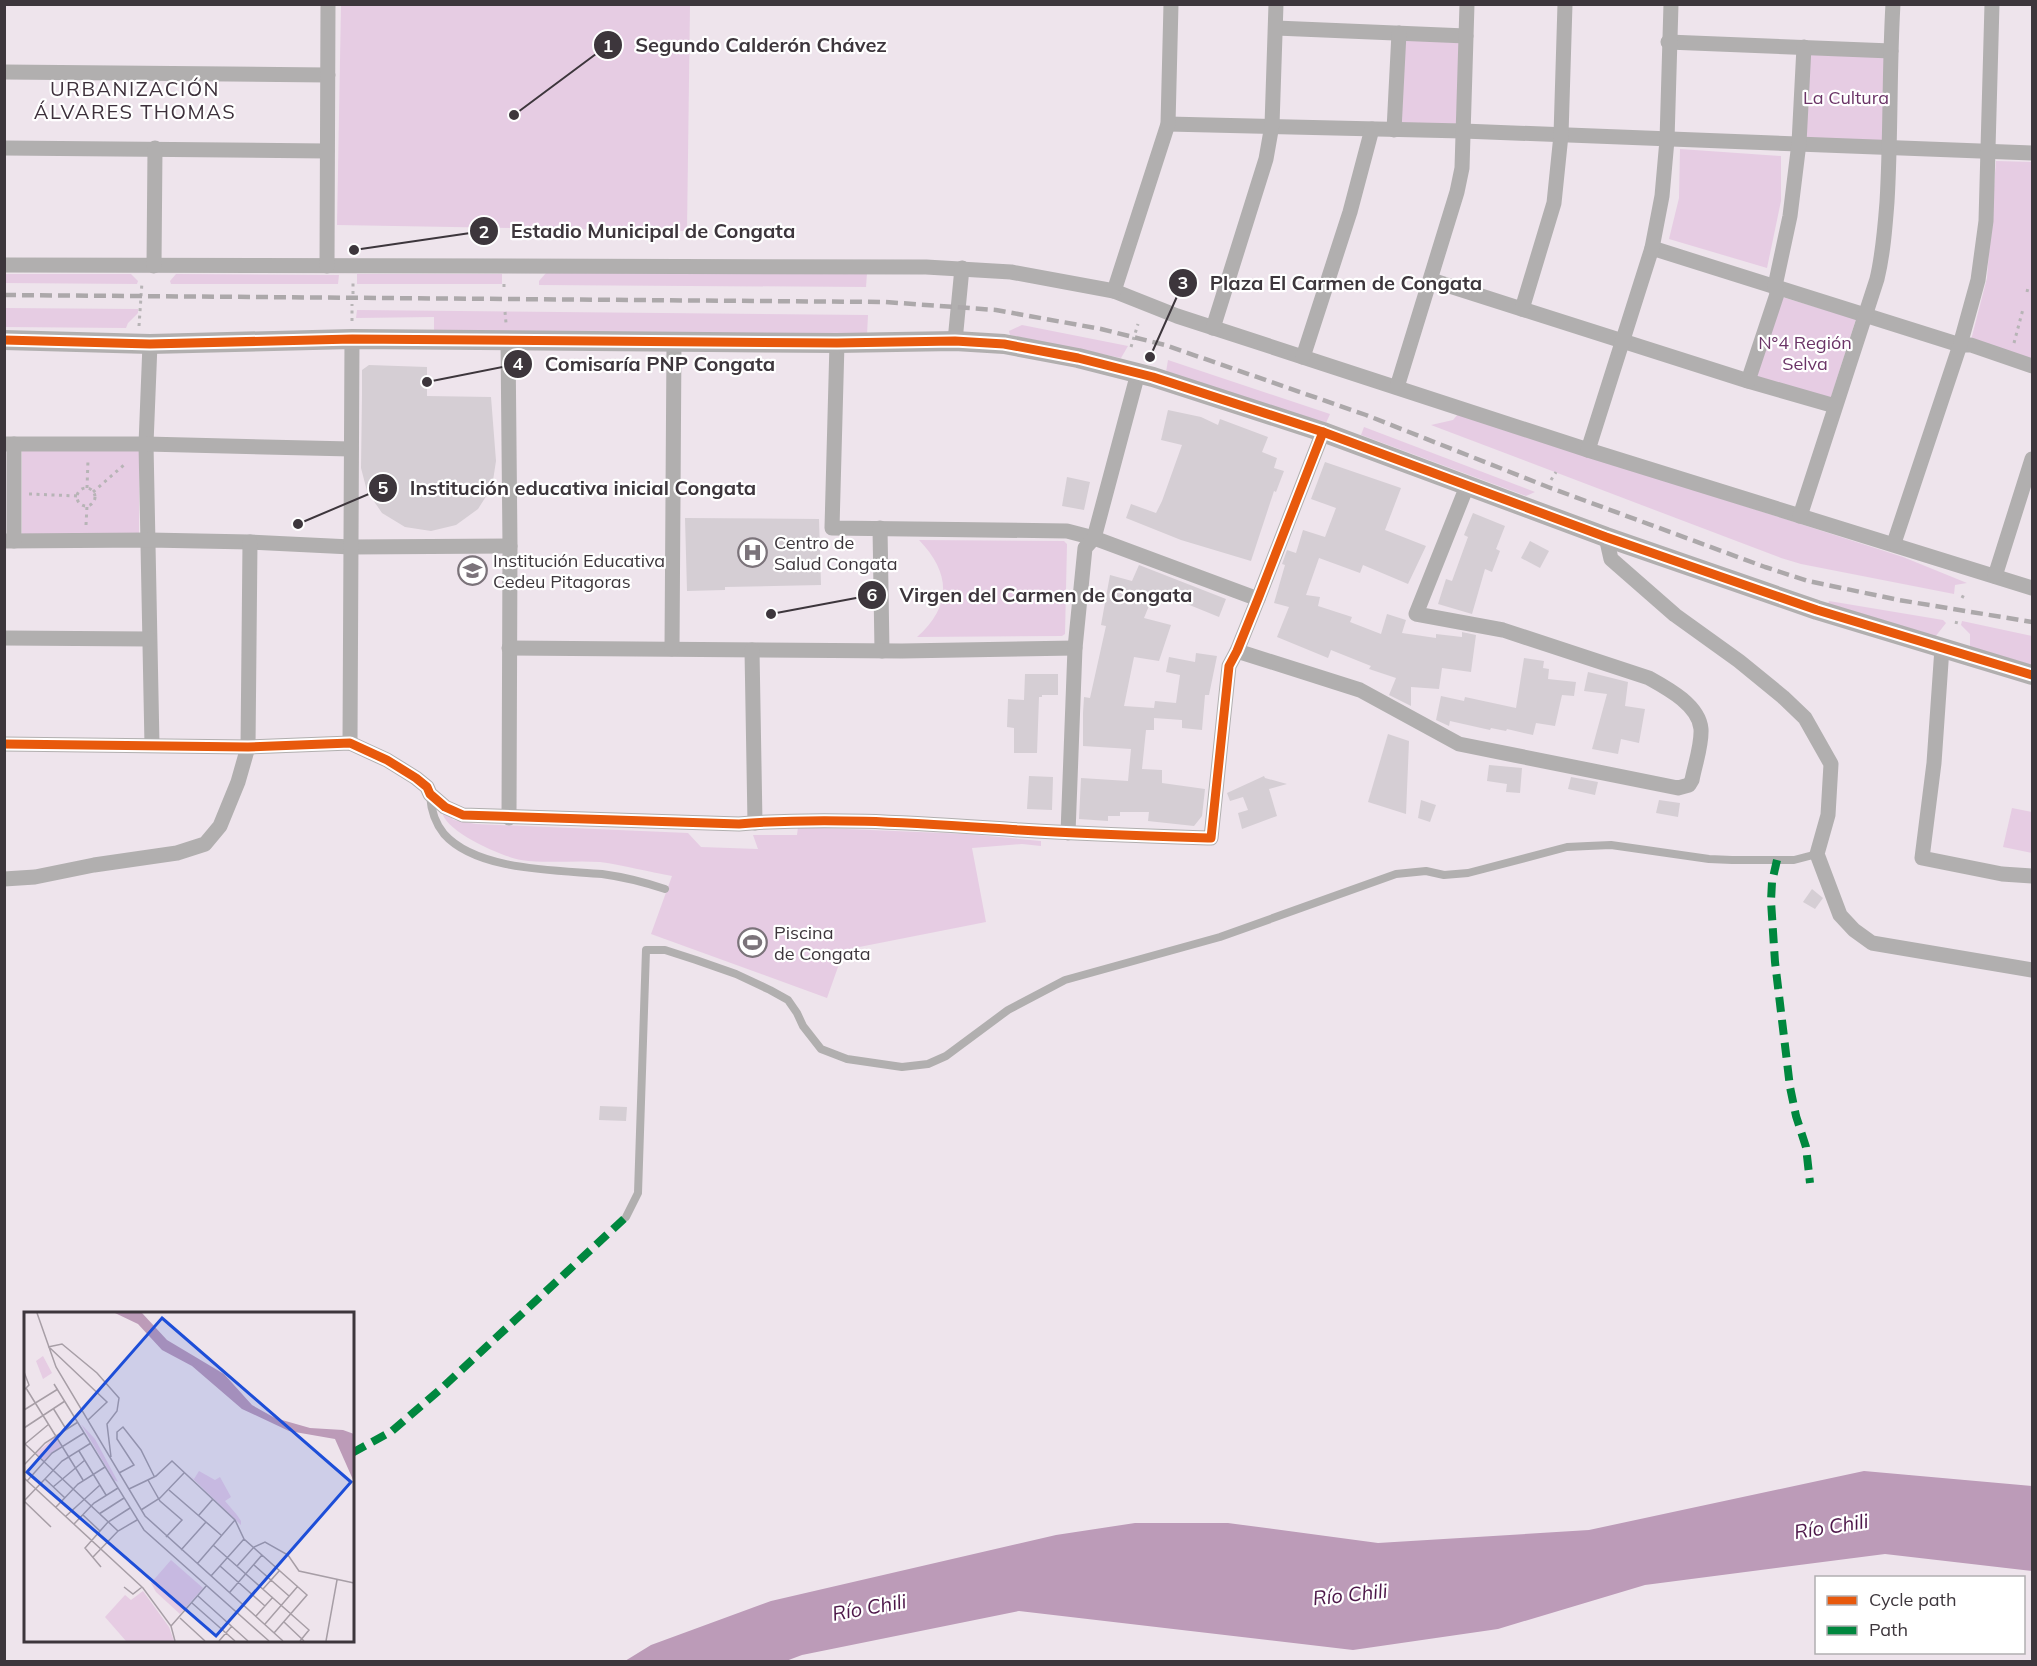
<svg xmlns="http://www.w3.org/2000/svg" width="2037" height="1666" font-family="Mulish,sans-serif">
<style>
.green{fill:#e6cce3}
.water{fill:#bc9bb8}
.building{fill:#d5ced4}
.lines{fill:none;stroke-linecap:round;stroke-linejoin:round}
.path{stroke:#b7b4b6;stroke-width:3;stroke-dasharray:3 4.5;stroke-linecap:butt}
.service{stroke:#b1afaf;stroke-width:8}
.minor{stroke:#b1afaf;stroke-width:15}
.tertiary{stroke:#b1afaf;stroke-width:20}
.rail{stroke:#aca8aa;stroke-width:4.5;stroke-dasharray:12 6;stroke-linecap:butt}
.quiet{stroke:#00873e;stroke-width:8;stroke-dasharray:15 8;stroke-linecap:butt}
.cycleway-casing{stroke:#fff;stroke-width:13}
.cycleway{stroke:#e8590c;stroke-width:9}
.labels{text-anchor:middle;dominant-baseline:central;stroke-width:4.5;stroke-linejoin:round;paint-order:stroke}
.park-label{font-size:18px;fill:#6b3467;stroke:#fff}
.poi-label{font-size:18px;fill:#3d363c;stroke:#fff;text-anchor:start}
.neighbourhood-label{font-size:20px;letter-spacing:1.5px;fill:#3d303b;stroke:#fff}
.water-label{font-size:20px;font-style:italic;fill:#4d1749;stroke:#fff}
.inset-road{fill:none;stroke:#a79ea6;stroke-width:1.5}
.view{fill:#1d4ed8;fill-opacity:0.15;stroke:#1d4ed8;stroke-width:3}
.inset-edge{fill:none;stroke:#3d363c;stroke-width:3}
.leader{fill:none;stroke:#3d363c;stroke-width:2}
.callout-dot{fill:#3d363c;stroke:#fff;stroke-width:2}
.mark-label{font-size:18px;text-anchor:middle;font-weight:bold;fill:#fff}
.callout-label{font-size:20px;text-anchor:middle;font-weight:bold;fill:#3d363c;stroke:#fff;stroke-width:4.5;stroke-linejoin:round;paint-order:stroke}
</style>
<rect width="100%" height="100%" fill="#eee4ec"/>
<!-- green -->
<g class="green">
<polygon points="341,5 690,5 687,231 337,225"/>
<polygon points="1405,40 1458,42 1460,45 1456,124 1402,123 1400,120"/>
<polygon points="1809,52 1886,56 1885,141 1804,138"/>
<polygon points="1680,149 1781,156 1781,201 1767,268 1669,239 1679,198"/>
<polygon points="1996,161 2032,162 2032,359 1971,340 1987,278"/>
<polygon points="546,273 867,273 866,287 539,285 539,281"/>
<polygon points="5,274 131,274 138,281 137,284 5,283"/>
<polygon points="176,274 339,275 338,284 171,284 170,281"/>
<rect x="357" y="274" width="145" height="10"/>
<polygon points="1782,297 1856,319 1830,400 1756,379"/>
<polygon points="5,308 138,309 138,313 128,323 126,328 5,327"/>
<polygon points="357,310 868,315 867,335 434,332 434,317 356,318"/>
<polygon points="1022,325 1128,346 1121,358 1010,335 1009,331"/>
<polygon points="1168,360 1330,414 1326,423 1166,372"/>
<polygon points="1458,414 1903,557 1967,583 1955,585 1954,594 1801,564 1781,558 1431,425 1453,420"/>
<polygon points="1364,427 1535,492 1526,496 1361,435"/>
<polygon points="139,450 139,534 22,535 22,451"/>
<path d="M919 540 1064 541 1067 544 1065 634 1062 636 917 637C952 606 951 573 919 540Z"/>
<polygon points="1829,601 1943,620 1946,623 1935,637 1828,604"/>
<polygon points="1962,621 2032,636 2032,665 1970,647 1970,634 1961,625"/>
<polygon points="2012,808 2032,812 2032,853 2003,847"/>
<path d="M442 811 454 820 476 824 688 833 701 847 758 849 753 835H797L798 827 967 834 1041 841V846L1022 844 972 848 986 922 844 950 827 998 651 934 672 876C648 872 624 865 600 862 574 860 547 864 521 860 503 857 443 831 442 811Z"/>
</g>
<!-- water -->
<polygon class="water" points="1864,1471 2032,1486 2032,1571 1885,1554 1645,1585 1498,1629 1353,1650 1019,1611 802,1655 786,1661 625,1661 651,1645 771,1601 1056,1535 1135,1523 1228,1523 1378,1543 1589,1530"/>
<!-- building -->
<g class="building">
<polygon points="369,365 427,367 427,396 491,397 496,461 492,487 478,509 456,525 431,531 405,527 382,513 367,491 361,468 362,395 362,370"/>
<polygon points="1168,410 1201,417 1218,425 1220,419 1268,437 1262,452 1277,458 1274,468 1284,471 1276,492 1274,491 1251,561 1181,540 1126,518 1131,504 1156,513 1162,501 1182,445 1161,440"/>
<polygon points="1325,462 1401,488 1385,530 1426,546 1408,584 1363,565 1360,573 1319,558 1306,595 1320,597 1318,606 1352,617 1350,622 1381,634 1387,614 1406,620 1402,633 1436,638 1436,634 1462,637 1462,632 1476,635 1471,672 1442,668 1439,689 1411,687 1411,706 1389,695 1396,678 1369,669 1371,666 1331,650 1328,658 1277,637 1289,607 1274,603 1285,565 1282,564 1287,550 1296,553 1303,530 1325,537 1336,508 1311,499"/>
<polygon points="1067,477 1090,482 1084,510 1062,506"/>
<polygon points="1473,513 1505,526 1496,549 1500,551 1492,572 1485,569 1472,614 1438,604 1446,579 1452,581 1468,537 1464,535"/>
<polygon points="685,518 819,519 821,585 725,587 725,590 687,591"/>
<polygon points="1530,541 1549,551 1540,568 1521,558"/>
<polygon points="1139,565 1226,599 1219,617 1155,591 1144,618 1171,625 1159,661 1134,657 1124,706 1154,708 1155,701 1176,703 1180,675 1166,672 1169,657 1195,662 1196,653 1217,656 1209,695 1205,695 1202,730 1182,728 1182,720 1154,718 1154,730 1146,730 1142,769 1162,770 1162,783 1205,789 1202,816 1194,826 1148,821 1149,812 1120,812 1120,816 1108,816 1108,821 1079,819 1081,778 1128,781 1131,749 1083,746 1083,713 1084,697 1090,698 1106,626 1101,625 1110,575 1132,581"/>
<polygon points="1524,658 1544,661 1543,668 1549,669 1548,679 1576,682 1574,696 1562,695 1555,726 1536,723 1533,735 1507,729 1506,731 1491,728 1490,730 1450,721 1449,726 1436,720 1441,696 1464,701 1465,697 1516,708"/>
<polygon points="1588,672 1628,682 1625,706 1645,709 1639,743 1621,739 1618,754 1592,749 1607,694 1584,691"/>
<polygon points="1025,674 1058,674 1058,695 1042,695 1042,697 1039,697 1037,753 1014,753 1014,728 1007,727 1008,699 1024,700"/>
<polygon points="1388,734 1409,741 1406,814 1368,802"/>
<polygon points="1489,765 1522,768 1520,793 1506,792 1507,784 1487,781"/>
<polygon points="1029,776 1053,777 1052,810 1027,809"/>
<polygon points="1264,776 1265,778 1287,784 1269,789 1277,816 1242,829 1238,813 1248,810 1243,797 1230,801 1227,793"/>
<polygon points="1571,777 1598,782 1595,795 1568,789"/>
<polygon points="1421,800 1436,805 1430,822 1418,818"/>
<polygon points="1659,800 1680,803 1678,817 1656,813"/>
<polygon points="1812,889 1823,898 1815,909 1803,902"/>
<polygon points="600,1106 627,1107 626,1121 599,1120"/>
</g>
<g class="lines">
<!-- path -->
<g class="path">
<polyline points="504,284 504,291"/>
<polyline points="2027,292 2028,288"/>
<polyline points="353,294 353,280"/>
<polyline points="505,312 506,323"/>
<polyline points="352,321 352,304"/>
<polyline points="139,326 142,282"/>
<polyline points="2014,343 2023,309"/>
<polyline points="1131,347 1138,324"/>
<polyline points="1551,480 1556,472"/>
<polyline points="87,488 88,460"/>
<circle cx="86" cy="497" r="9"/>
<polyline points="93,492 125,464"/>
<polyline points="29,494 78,496"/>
<polyline points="86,525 87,506"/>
<polyline points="1962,598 1964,594"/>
<polyline points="1956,624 1957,620"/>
</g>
<!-- service -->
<g class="service">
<path d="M430 796C431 809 435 823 444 834 477 871 556 870 602 874 624 877 644 882 665 889"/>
<polyline points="626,1217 638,1193 646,950 665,950 696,960 736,974 770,990 788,1000 797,1013 803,1026 821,1049 847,1059 902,1067 928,1064 946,1056 1008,1010 1065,980 1220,937 1396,874 1426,871 1444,875 1468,873 1567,847 1588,846 1611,845 1709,859 1732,860 1794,860 1817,854"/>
</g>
<!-- minor -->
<g class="minor">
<polyline points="1276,28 1466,36"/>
<polyline points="1668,42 1891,51"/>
<polyline points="4,72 328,75"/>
<polyline points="1168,124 1463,131 2032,153"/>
<polyline points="1394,130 1399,33"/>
<polyline points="4,148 327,151"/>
<polyline points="1652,248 1960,345 1971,345 2032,366"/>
<polyline points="4,265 926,267 1011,272 1114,291 1177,316 1588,450 2032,588"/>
<polyline points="154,266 155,148"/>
<polyline points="327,266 328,4"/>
<polyline points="1431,280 1748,381 1835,406"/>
<polyline points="1114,291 1168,124 1171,4"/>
<polyline points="1522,309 1554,203 1561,135 1565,4"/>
<polyline points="1213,328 1266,159 1272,125 1276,4"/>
<polyline points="508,341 510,546 509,818"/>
<polyline points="955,341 962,268"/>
<polyline points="837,343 832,528 1067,531 1094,538 1258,599"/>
<polyline points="150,344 146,444 152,745"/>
<polyline points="1303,357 1350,212 1372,129"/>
<polyline points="1748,381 1777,294 1775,286 1790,216 1799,143 1804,47"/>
<polyline points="1397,387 1457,192 1462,168 1467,4"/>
<polyline points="4,444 146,444 351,449"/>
<polyline points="1588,450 1652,248 1662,196 1667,140 1671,4"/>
<path d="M1800 516 1877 279C1883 254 1885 228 1887 202 1891 136 1889 70 1893 4"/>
<polyline points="880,528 882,651"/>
<polyline points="1606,537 1611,559 1675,615 1739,661 1783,697 1805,718 1831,764 1828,815 1817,854 1840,915 1854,930 1872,943 2032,970"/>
<polyline points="4,541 149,540 250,542 351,547 510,546"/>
<polyline points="14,541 14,444"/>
<polyline points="1894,543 1960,345 1978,280 1986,221 1992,4"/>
<polyline points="1995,576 2032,459"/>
<polyline points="4,638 149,639"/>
<polyline points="509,648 902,651 1075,648"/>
<polyline points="1942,648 1934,763 1922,858 2002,874 2032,876"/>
<polyline points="672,649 674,342"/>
<polyline points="752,650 755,823"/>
<path d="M1237 651 1360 690 1459 744 1678 788 1689 785 1692 780C1695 764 1702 745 1701 729 1699 705 1667 688 1649 678L1503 630 1416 614 1467 486"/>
<polyline points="350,743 352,339"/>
<path d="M4 744 248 747 350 743 387 760 416 778 427 787 430 794 445 807 463 815 739 824C832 816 927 824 1020 830 1084 834 1148 836 1211 838L1229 666 1237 651 1258 599 1323 432"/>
<polyline points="1068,833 1075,648 1085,548 1094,538 1138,373"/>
<polyline points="4,879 35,877 94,865 177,853 205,844 220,826 238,782 248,747 250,542"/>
</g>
<!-- tertiary -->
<polyline class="tertiary" points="4,340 150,344 352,339 837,343 955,341 1004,344 1078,358 1153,377 1323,432 1606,537 1817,610 2032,675"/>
<!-- rail -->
<polyline class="rail" points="4,295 885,302 996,310 1101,329 1165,345 1366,415 1548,487 1765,567 1808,581 1899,600 2032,622"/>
<!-- quiet -->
<g class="quiet">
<polyline points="1777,860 1772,882 1771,901 1775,962 1790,1087 1796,1116 1806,1147 1810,1183"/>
<polyline points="352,1453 392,1431 443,1387 626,1217"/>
</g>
<defs>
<g id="cycleway">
<polyline points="4,340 150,344 352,339 837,343 955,341 1004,344 1078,358 1153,377 1323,432 1606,537 1817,610 2032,675"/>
<path d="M4 744 248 747 350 743 387 760 416 778 427 787 430 794 445 807 463 815 739 824C832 816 927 824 1020 830 1084 834 1148 836 1211 838L1229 666 1237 651 1258 599 1323 432"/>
</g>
</defs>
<!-- cycleway casing -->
<use href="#cycleway" class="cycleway-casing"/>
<!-- cycleway -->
<use href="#cycleway" class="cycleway"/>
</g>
<!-- icons -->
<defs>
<symbol id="hospital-ring" viewBox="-11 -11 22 22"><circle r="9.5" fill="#fff" stroke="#7b737a" stroke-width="1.5"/><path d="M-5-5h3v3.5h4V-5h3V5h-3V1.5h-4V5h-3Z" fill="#7b737a"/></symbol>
<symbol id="school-ring" viewBox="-11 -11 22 22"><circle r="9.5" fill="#fff" stroke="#7b737a" stroke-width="1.5"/><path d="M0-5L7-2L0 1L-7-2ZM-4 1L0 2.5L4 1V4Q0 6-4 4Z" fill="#7b737a"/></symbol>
<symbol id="stadium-ring" viewBox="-11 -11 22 22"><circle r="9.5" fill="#fff" stroke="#7b737a" stroke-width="1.5"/><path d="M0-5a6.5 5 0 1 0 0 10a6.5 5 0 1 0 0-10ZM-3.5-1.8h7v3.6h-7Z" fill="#7b737a"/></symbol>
</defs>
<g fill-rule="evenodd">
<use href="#hospital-ring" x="736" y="536" width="33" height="33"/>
<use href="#school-ring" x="456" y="554" width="33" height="33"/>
<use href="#stadium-ring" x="736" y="926" width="33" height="33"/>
</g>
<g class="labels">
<!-- park labels -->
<g class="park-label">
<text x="1846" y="97">La Cultura</text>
<text x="1805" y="342">N°4 Región<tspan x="1805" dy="21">Selva</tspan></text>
</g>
<!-- poi labels -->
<g class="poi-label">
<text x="774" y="542">Centro de<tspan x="774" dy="21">Salud Congata</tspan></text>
<text x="493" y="560">Institución Educativa<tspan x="493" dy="21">Cedeu Pitagoras</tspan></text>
<text x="774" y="932">Piscina<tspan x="774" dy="21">de Congata</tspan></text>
</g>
<!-- neighbourhood labels -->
<g class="neighbourhood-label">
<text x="135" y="88">URBANIZACIÓN<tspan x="135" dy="23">ÁLVARES THOMAS</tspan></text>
</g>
<!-- water labels -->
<g class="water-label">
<text transform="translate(1831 1526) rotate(-9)">Río Chili</text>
<text transform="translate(1350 1594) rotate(-6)">Río Chili</text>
<text transform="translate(869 1607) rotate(-10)">Río Chili</text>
</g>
</g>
<!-- overview -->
<g transform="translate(24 1312)">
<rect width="330" height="330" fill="#eee4ec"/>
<path d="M19 44 28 61 19 67 12 49ZM57 112 71 127 94 170 90 168ZM31 125 37 134 20 149 12 141ZM175 159 191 168 196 165 207 185 201 189 213 203 217 209V213L164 162 170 167ZM147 248 179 276 156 302 132 280 127 271ZM119 279 145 315 150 329H102L81 305 101 283 107 288Z" fill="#e6cce3"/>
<path d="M91 1H118L143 28 200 62 228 93 251 106 286 116 319 118 330 122V170L311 127 265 119 218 97 168 54 138 38 114 12Z" fill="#bc9bb8"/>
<path class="inset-road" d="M13 1 32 55 121 204 259 329M24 35 38 32 73 61 95 86 93 99 83 112 87 145M26 36 83 90 64 108M0 60 5 73 0 78M30 72 120 218 245 329M2 76 59 168M29 96 42 117M0 98 34 77M0 116 41 89M0 131 94 219M1 132 25 112M55 139 82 183M0 153 21 131 54 110M95 161 110 153 93 127V120L99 115 117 138 130 164M0 166 119 276 147 314 151 329M21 167 41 186M124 168 136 189 158 208 142 225M3 169 28 141 60 121M29 175 61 148M105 177 132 164 148 149 211 208 220 227 283 283 250 321M145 178 197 223M0 189 38 149 67 131M0 189 27 215M32 195 54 172 81 155M117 198 136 186 160 161M75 202 100 186M59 203 76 219M175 203 189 187M42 204 76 173M50 212 70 191 94 176M189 233 285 318 276 329M157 238 182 210M69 245 94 219 113 208M173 252 211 208M230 253 265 284M196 254 241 294M213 254 230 235 241 230 264 243 275 259 330 271M77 255 61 236 84 210 106 196M187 264 220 227M100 275 109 282 118 275M239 277 256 258M206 280 238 243M174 284 224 329M168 291 211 329M232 304 249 285M156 306 181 329M260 310 280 329M241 312 274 274M147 314 183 273M195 329 208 314M302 329 313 268"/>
<path class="view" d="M138 6 327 170 192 324 3 160Z"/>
<rect width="330" height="330" class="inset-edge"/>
</g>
<!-- callouts -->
<path class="leader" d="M514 115L608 45M354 250L484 231M1150 357L1183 283M427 382L518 364M298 524L383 488M771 614L872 595"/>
<g class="callout-dot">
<circle cx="514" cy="115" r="6"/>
<circle cx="354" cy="250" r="6"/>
<circle cx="1150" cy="357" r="6"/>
<circle cx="427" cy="382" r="6"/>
<circle cx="298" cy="524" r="6"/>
<circle cx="771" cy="614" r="6"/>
<circle cx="608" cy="45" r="15"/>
<circle cx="484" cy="231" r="15"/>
<circle cx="1183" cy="283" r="15"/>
<circle cx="518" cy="364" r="15"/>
<circle cx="383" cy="488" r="15"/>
<circle cx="872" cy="595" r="15"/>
</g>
<g class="mark-label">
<text x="608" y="52">1</text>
<text x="484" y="238">2</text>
<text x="1183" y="289">3</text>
<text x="518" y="370">4</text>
<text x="383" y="494">5</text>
<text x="872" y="601">6</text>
</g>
<g class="callout-label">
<text x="761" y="52">Segundo Calderón Chávez</text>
<text x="653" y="238">Estadio Municipal de Congata</text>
<text x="1346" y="290">Plaza El Carmen de Congata</text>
<text x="660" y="371">Comisaría PNP Congata</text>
<text x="583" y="495">Institución educativa inicial Congata</text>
<text x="1046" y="602">Virgen del Carmen de Congata</text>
</g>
<!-- border -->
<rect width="2037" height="1666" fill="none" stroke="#3d363c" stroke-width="12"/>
<!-- legend -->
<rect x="1815" y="1576" width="210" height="78" fill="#ffffff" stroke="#b1afb1" stroke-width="1.5"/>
<rect x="1827" y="1596" width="30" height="9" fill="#e8590c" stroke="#b1afb1" stroke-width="1.5"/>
<text x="1869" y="1606" font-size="18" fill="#3d363c">Cycle path</text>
<rect x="1827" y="1626" width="30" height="9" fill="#00873e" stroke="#b1afb1" stroke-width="1.5"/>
<text x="1869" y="1636" font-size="18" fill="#3d363c">Path</text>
</svg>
